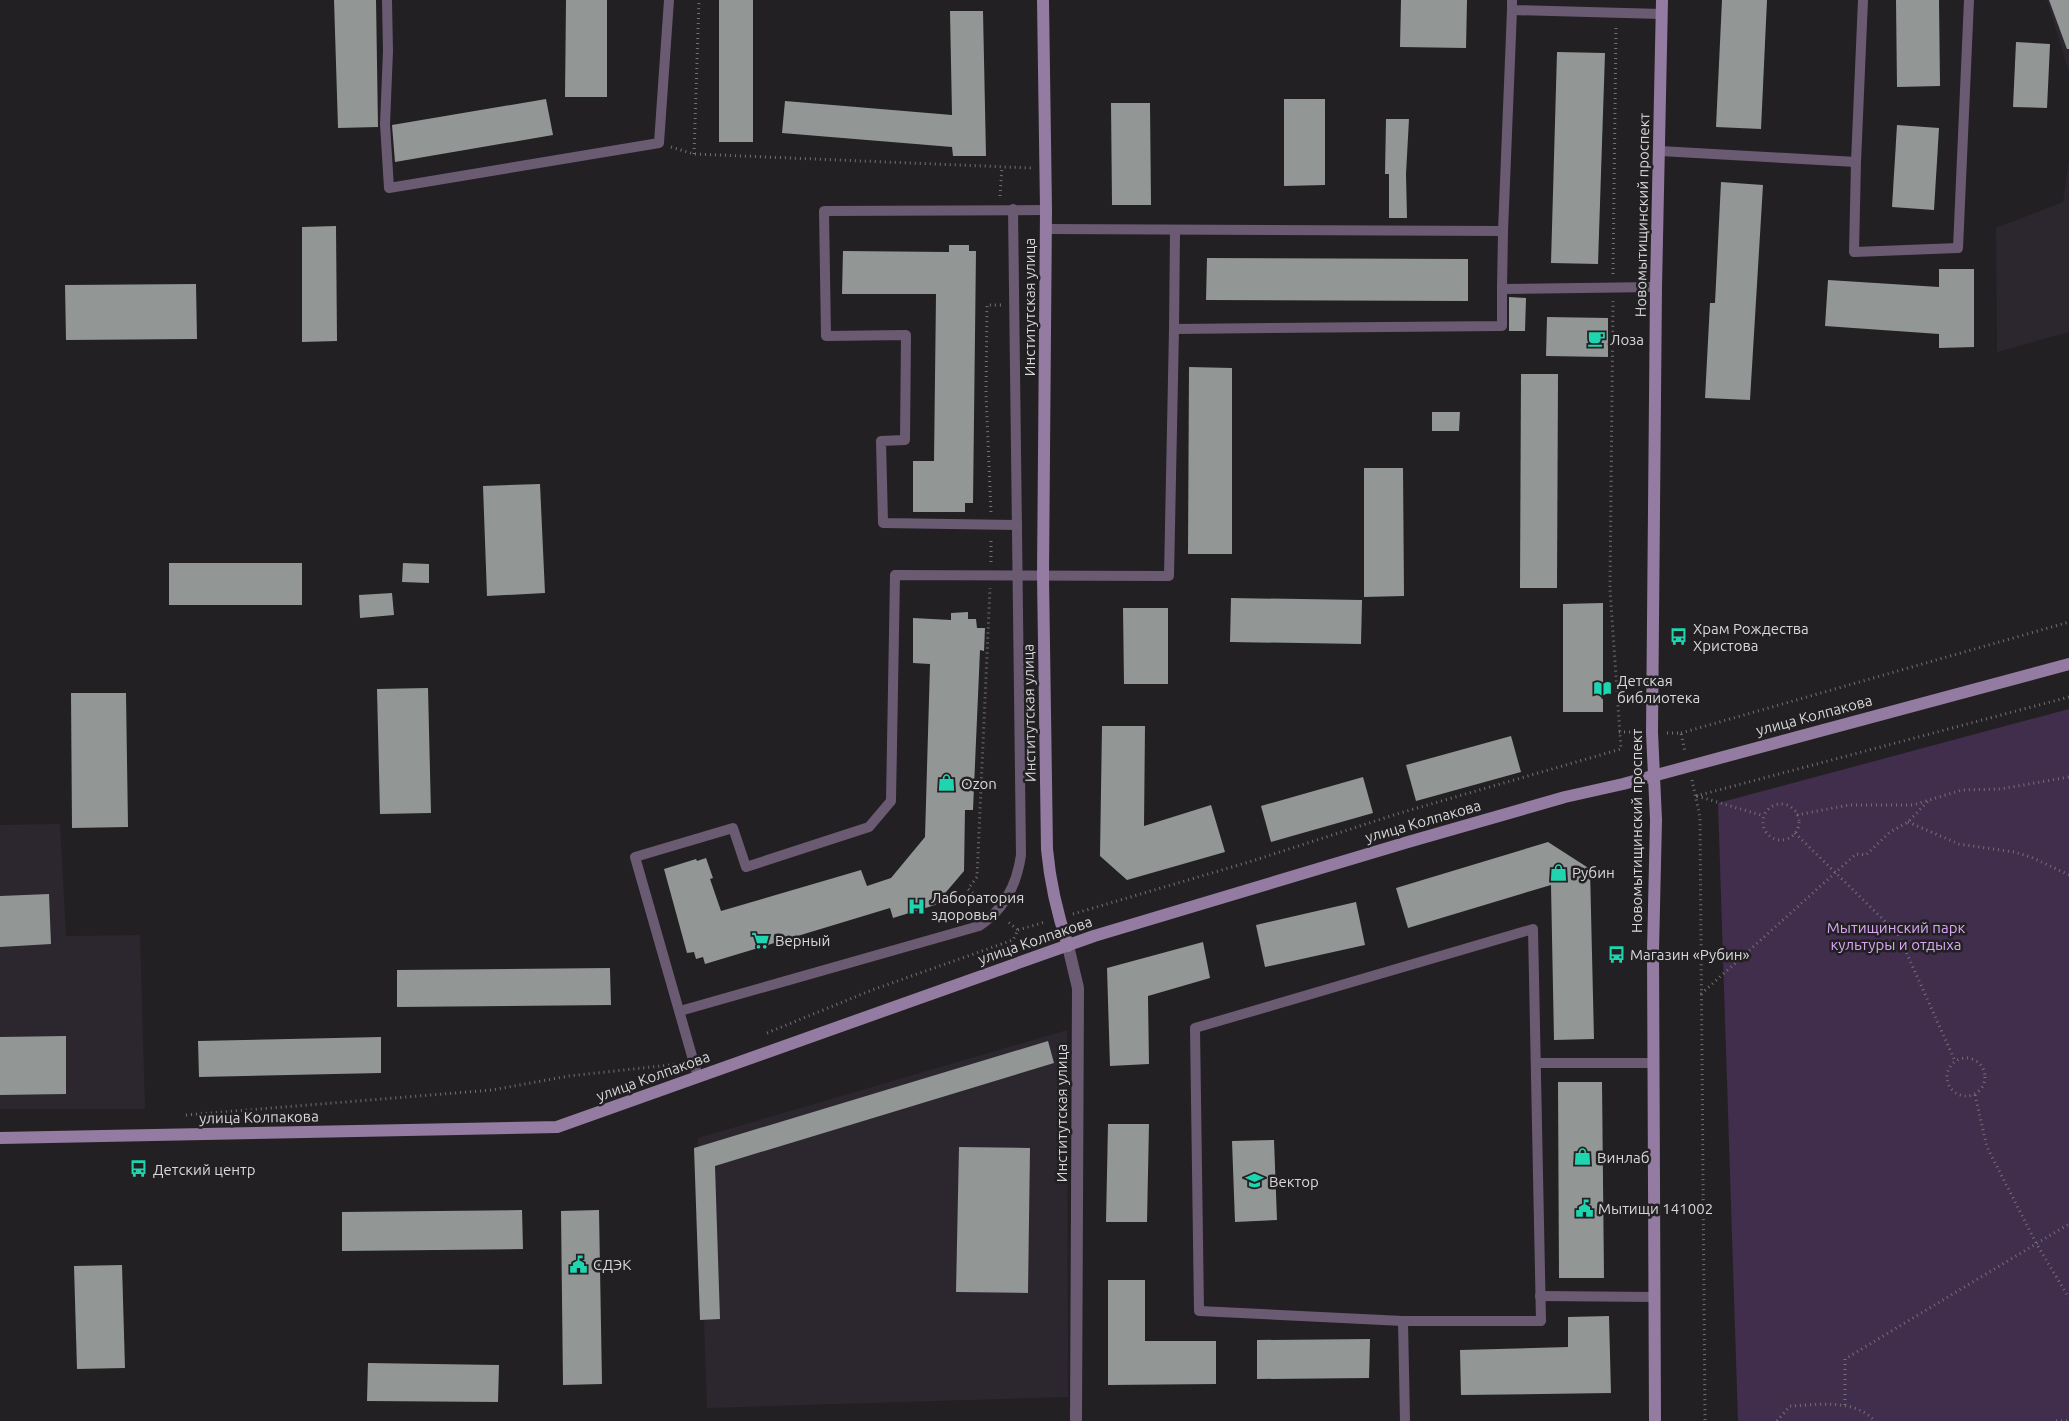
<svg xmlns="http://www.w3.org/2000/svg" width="2069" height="1421" font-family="Ubuntu,sans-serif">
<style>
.built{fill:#2c272f}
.green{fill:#412d4c}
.building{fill:#929694}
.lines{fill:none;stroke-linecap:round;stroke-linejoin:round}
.path{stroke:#737274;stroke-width:3;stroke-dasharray:1 4;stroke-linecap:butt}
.lane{stroke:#6a5b72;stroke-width:10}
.street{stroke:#6a5b72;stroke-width:12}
.secondary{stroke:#947ba1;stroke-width:12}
.labels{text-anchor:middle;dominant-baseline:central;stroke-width:5;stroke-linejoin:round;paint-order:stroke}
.street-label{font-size:15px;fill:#d8d7d9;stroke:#222022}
.poi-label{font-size:15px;fill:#d8d7d9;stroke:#222022;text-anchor:start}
.park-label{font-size:15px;fill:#dba7f6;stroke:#222022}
</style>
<rect width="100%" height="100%" fill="#222022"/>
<!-- built -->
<g class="built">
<polygon points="2047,0 2069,0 2069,72"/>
<polygon points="2069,160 2069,332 1997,352 1996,228 2063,202"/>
<polygon points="60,824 66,936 140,935 145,1109 0,1109 0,825"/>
<polygon points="1067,1030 1068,1397 707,1408 698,1138"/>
</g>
<!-- green -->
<polygon class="green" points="2069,709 2069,1421 1738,1421 1718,803"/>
<!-- building -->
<g class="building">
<polygon points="334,0 376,0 378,127 338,128"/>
<polygon points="566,0 607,0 607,97 565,97"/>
<rect x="719" y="0" width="34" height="142"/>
<polygon points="1401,0 1467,0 1466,48 1400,47"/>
<polygon points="1722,0 1767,0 1761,129 1716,127"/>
<polygon points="1896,0 1939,0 1940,86 1897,87"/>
<polygon points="2049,0 2069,0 2069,49 2067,49"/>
<polygon points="950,11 983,11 986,156 953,156 952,147 782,133 785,101 952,115"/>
<polygon points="2016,42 2050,44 2047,108 2013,107"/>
<polygon points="1557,52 1605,53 1598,264 1551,263"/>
<polygon points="546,99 553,135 395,162 392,125"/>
<polygon points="1284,99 1325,99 1325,185 1284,186"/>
<polygon points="1111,103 1150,103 1151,205 1112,205"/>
<polygon points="1386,119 1409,119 1406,174 1407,218 1389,218 1389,174 1385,174"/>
<polygon points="1897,125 1939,128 1934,210 1892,207"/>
<polygon points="1721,182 1763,185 1750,400 1705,398 1710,303 1715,303"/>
<polygon points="336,226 337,341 302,342 302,227"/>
<polygon points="949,245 969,245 969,251 976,251 973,503 965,503 965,512 913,512 913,461 934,461 936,294 842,294 843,251 949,252"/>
<polygon points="1207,258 1468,259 1468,301 1206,300"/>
<polygon points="1939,269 1974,269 1974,347 1939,348 1939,334 1825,326 1828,280 1939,287"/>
<polygon points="196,284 197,339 66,340 65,285"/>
<polygon points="1509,297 1526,298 1525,331 1509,331"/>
<polygon points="1547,317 1608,318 1608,357 1546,356"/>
<polygon points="1189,367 1232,368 1232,554 1188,554"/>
<polygon points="1521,374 1558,374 1557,588 1520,588"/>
<polygon points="1432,412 1460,412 1459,431 1432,431"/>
<polygon points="1364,468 1403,468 1404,596 1364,597"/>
<polygon points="540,484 545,593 487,596 483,486"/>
<rect x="169" y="563" width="133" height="42"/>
<polygon points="403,563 429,564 429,583 402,582"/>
<polygon points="392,593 394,615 360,618 359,595"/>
<polygon points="1231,598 1362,600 1361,644 1230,642"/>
<polygon points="1603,603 1603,712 1563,712 1563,604"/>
<polygon points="1123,608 1168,608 1168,684 1124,684"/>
<polygon points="968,612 968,619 976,619 977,628 985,628 984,651 980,650 973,810 965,810 964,871 935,905 893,918 890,908 705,964 703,957 696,959 694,952 687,953 664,869 696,859 697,861 706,858 713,878 710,879 721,911 861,870 867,886 891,878 925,837 930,664 913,663 913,618 951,620 951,613"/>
<polygon points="428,688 431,813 380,814 377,689"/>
<polygon points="71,693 126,693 128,827 72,828"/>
<polygon points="1102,726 1145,726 1144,826 1211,805 1225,852 1127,880 1100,856"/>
<polygon points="1511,736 1521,772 1416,801 1406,765"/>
<polygon points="1363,777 1373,813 1271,842 1261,806"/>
<polygon points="1548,842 1590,869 1594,1039 1554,1040 1551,885 1408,928 1396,888"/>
<polygon points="49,894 51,944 0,947 0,896"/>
<polygon points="1356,902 1365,945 1265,967 1256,925"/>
<polygon points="1203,942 1210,978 1148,996 1149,1064 1110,1066 1107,968"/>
<polygon points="610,968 611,1005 397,1007 397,970"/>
<polygon points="66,1036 66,1094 0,1095 0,1037"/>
<polygon points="381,1037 381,1073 199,1077 198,1041"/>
<polygon points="1048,1041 1054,1063 715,1166 720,1319 700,1320 694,1148"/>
<polygon points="1558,1082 1602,1082 1604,1278 1559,1278"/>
<polygon points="1108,1124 1149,1124 1147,1222 1106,1222"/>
<polygon points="1274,1140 1277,1220 1235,1222 1232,1141"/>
<polygon points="959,1147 1030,1148 1028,1293 956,1292"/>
<polygon points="522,1210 523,1249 342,1251 342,1212"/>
<polygon points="599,1210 602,1384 563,1385 561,1211"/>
<polygon points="122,1265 125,1368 77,1369 74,1266"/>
<polygon points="1108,1280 1145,1280 1145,1341 1216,1341 1216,1384 1108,1385"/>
<polygon points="1609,1316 1611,1393 1461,1395 1460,1350 1568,1347 1568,1317"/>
<polygon points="1370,1339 1369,1378 1257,1379 1257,1340"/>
<polygon points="368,1363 499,1365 498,1402 367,1401"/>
</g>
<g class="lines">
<!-- path -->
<g class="path">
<polyline points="671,147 694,154 1031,168"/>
<polyline points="694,154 699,0"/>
<polyline points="1000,196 1002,167"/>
<polyline points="1613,274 1616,26"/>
<polyline points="991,512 986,394 987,305 1001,305"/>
<polyline points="991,562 991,538"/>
<polyline points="1619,732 1638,732"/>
<polyline points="1667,733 1681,733 1685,752"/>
<polyline points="1681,733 2069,622"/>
<polyline points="1692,780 1700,817 1705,1421"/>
<polyline points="1696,796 2069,697"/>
<polyline points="1697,796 1764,816"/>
<circle cx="1781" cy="822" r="18"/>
<polyline points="1797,815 1849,805 1913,805 1962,790 2000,789 2069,777"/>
<polyline points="1908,822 1959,844 2014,852 2031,857 2069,875"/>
<polyline points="1795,833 1898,934 1955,1061"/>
<polyline points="984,903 968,889 977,877 990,588"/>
<polyline points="1073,914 1249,862 1400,813 1621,749 1610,589 1613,301"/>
<polyline points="1018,930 1045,922"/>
<polyline points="1701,994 1856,854 1866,855 1890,832 1908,822 1930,799"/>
<polyline points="767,1033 872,990 1013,940 1018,930 1007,921"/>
<circle cx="1966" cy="1077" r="19"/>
<polyline points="1975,1095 1987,1147 2036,1243 2069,1298"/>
<polyline points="186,1115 492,1090 569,1076 679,1064"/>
<polyline points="1845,1405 1845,1359 2069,1224"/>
<path d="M1777 1421 1790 1406C1818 1405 1853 1398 1875 1421"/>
<polyline points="2056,1421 2069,1421"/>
</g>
<!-- lane -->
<g class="lane">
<polyline points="387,0 388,51 385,124 389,188 659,143 669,0"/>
<polyline points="1512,0 1512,10 1662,14"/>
<polyline points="1660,151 1856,162 1863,0"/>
<polyline points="1856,162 1854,252 1958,248 1969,0"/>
<polyline points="1046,229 1503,231 1502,289"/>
<polyline points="1175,230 1174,329 1502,326 1502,289 1656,287"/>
<polyline points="1503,231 1512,10"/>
<polyline points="1017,525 883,523 881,441 905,440 906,335 826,336 824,211 1046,210"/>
<polygon points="1533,929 1541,1321 1403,1321 1199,1311 1195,1028"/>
<path d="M680 1011 979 926C1005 909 1017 884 1021 855L1013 209"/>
<polyline points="1536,1063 1654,1063"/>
<polyline points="698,1077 635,857 733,828 746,867 869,827 891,801 895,575 1169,576 1174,329"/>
<polyline points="1540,1296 1655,1297"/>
<polyline points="1403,1321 1405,1421"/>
</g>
<!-- street -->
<polyline class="street" points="1068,946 1078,988 1076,1421"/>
<!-- secondary -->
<g class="secondary">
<path d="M1043 0 1046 210 1043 576 1047 849C1050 883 1057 913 1068 946"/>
<polyline points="0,1138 557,1127 1094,936 1408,842 1565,797 1623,784 2069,664"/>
<polyline points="1655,1421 1653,950 1656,820 1652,732 1656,287 1662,0"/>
</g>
</g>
<!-- icons -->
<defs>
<symbol id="cafe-bare" viewBox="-9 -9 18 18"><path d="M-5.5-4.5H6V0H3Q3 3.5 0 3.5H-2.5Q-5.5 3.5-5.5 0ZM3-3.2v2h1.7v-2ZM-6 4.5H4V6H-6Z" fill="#1fd5b0" stroke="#222022" stroke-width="2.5" paint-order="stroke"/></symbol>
<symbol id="bus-bare" viewBox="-9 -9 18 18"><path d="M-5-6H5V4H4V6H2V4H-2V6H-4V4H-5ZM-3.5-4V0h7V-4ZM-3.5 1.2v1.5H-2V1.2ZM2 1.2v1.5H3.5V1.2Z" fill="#1fd5b0" stroke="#222022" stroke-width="2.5" paint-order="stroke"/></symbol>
<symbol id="library-bare" viewBox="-9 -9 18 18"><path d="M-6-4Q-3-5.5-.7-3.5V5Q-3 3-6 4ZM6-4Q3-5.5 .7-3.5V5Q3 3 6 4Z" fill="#1fd5b0" stroke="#222022" stroke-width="2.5" paint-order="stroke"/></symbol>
<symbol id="shop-bare" viewBox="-9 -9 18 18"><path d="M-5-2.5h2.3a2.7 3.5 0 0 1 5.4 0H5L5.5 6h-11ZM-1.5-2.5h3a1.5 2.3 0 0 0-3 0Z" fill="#1fd5b0" stroke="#222022" stroke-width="2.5" paint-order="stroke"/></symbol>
<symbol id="hospital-bare" viewBox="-9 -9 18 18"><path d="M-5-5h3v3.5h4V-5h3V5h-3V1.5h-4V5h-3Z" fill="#1fd5b0" stroke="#222022" stroke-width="2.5" paint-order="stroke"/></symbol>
<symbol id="supermarket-bare" viewBox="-9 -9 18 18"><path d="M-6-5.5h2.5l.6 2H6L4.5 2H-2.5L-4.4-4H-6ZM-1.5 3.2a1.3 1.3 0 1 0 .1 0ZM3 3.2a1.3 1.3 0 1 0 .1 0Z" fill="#1fd5b0" stroke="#222022" stroke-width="2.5" paint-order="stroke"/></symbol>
<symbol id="school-bare" viewBox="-9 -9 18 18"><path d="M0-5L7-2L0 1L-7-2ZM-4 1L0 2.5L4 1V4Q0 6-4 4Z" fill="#1fd5b0" stroke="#222022" stroke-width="2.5" paint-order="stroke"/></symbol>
<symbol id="civic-bare" viewBox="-9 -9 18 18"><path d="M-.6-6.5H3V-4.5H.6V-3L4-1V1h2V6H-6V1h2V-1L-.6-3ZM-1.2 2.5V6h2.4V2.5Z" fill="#1fd5b0" stroke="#222022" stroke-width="2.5" paint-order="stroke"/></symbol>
</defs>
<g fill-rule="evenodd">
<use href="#cafe-bare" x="1584" y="326" width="25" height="25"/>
<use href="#bus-bare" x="1666" y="624" width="25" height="25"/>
<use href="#library-bare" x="1590" y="676" width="25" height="25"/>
<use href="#shop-bare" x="934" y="770" width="25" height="25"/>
<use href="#shop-bare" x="1546" y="860" width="25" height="25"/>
<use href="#hospital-bare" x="904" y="894" width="25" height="25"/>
<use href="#supermarket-bare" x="748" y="928" width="25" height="25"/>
<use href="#bus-bare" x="1604" y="942" width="25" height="25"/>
<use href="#shop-bare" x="1570" y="1144" width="25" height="25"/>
<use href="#bus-bare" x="126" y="1156" width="25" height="25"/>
<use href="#school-bare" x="1242" y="1168" width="25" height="25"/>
<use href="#civic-bare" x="1572" y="1196" width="25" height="25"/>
<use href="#civic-bare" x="566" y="1252" width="25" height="25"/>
</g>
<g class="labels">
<!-- street labels -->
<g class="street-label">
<text transform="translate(1642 215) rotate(-89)">Новомытищинский проспект</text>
<text transform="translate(1029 307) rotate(-90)">Институтская улица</text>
<text transform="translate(1029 713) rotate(-91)">Институтская улица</text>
<text transform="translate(1814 715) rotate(-15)">улица Колпакова</text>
<text transform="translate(1423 821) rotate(-16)">улица Колпакова</text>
<text transform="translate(1636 831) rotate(-90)">Новомытищинский проспект</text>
<text transform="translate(1035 940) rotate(-19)">улица Колпакова</text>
<text transform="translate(653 1076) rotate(-20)">улица Колпакова</text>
<text transform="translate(1061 1113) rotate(-90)">Институтская улица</text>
<text transform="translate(259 1117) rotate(-1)">улица Колпакова</text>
</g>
<!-- poi labels -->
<g class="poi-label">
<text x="1610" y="339">Лоза</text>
<text x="1693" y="628">Храм Рождества<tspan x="1693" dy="17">Христова</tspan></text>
<text x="1617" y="680">Детская<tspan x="1617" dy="17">библиотека</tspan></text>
<text x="961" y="783">Ozon</text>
<text x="1572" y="872">Рубин</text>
<text x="931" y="897">Лаборатория<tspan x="931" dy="17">здоровья</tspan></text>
<text x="775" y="940">Верный</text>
<text x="1630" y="954">Магазин «Рубин»</text>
<text x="1597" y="1157">Винлаб</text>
<text x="153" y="1169">Детский центр</text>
<text x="1269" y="1181">Вектор</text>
<text x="1598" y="1208">Мытищи 141002</text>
<text x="593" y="1264">СДЭК</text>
</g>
<!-- park labels -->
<g class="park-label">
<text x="1896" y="927">Мытищинский парк<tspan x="1896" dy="17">культуры и отдыха</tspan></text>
</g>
</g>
</svg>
